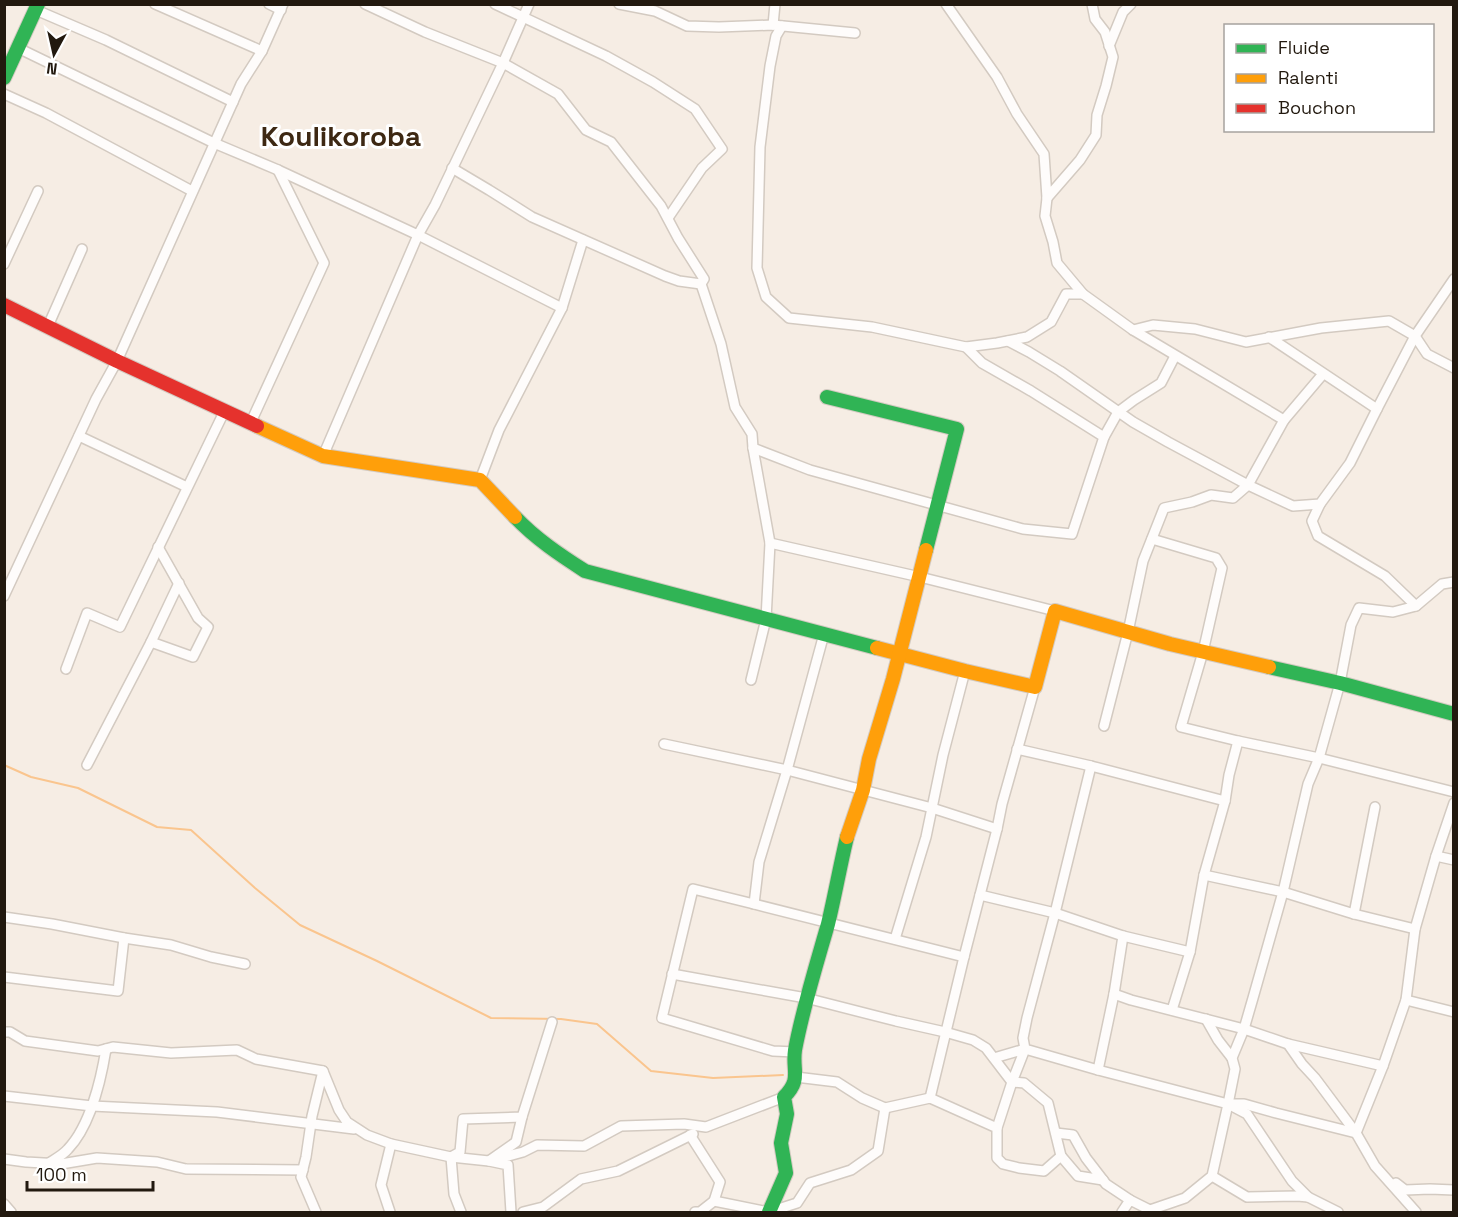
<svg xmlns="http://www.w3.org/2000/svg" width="1458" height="1217" font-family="'Space Grotesk',sans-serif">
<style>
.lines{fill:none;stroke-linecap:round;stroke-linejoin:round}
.stream{stroke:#fac58e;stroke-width:2}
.street-casing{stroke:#d3cac1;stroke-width:12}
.fast-casing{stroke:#d3cac1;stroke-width:16}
.slow-casing{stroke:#d3cac1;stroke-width:16}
.jam-casing{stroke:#d3cac1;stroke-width:16}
.street{stroke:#fefcfb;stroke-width:9}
.fast{stroke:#30b455;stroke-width:14}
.slow{stroke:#ff9f0a;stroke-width:14}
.jam{stroke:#e5322d;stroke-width:14}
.labels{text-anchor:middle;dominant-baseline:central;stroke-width:6;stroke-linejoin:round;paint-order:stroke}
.district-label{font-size:28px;font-weight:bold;fill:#3d2813;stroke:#fff}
</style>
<rect width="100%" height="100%" fill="#f6ede4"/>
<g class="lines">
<!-- stream -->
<polyline class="stream" points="4,765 31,777 78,788 157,827 191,830 255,888 300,925 377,961 491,1018 561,1019 597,1024 651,1071 713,1078 783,1075"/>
<defs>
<g id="street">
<polyline points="155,4 262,51"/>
<polyline points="269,4 281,10"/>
<polyline points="365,4 425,32 503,63 558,94 586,130 611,142 661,206 678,238 704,279 701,284 721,344 735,407 752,434 753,448 770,543 766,619 751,680"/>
<polyline points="495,4 606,56 653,82 695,109 722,149 702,168 668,218"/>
<polyline points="619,4 655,11 687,26 719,27 773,25 855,33"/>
<polyline points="946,4 997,77 1017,114 1044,154 1047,198 1080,160 1096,135 1097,115 1106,86 1113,57 1105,32 1095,19 1092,4"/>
<polyline points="36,10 106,40 233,102"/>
<polyline points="773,25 775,4"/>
<polyline points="782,26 776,36 770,66 760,147 757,268 766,297 789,318 872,327 966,347 997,343 1027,337 1051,322 1066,294 1083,294"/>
<polyline points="1109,46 1123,12 1131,4"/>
<polyline points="18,48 214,143 278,170 418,235 562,308"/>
<polyline points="4,94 46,113 192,191"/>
<polyline points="452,168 489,190 532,217 665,276 679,281 701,284"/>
<polyline points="1047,198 1045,216 1053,242 1057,263 1083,294 1133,330 1284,420 1323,374"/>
<polyline points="4,264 38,191"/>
<polyline points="48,326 82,249"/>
<polyline points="1133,330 1153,325 1195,329 1246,342 1321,328 1389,321 1415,336 1427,354 1454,368"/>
<polyline points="1269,337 1377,409 1415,336 1454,279"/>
<polyline points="1008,341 1029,352 1060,371 1133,422 1168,442 1248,485 1293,506 1320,504 1350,463 1377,409"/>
<polyline points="251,422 324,263 278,170"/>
<polyline points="79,436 187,487"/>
<polyline points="1104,437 1118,412 1134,400 1161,383 1175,356"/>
<polyline points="753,448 810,470 1023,529 1072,534 1104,437 1031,391 982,363 966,347"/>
<polyline points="323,456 418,235 435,205 503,63 529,4"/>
<polyline points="480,480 499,430 562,308 583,240"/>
<polyline points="1152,539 1216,558 1222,568 1203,652 1181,727 1238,741 1319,758 1454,792"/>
<polyline points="770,543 920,577 1055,611"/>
<polyline points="4,596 96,399 117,361 241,84 262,51 283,4"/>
<polyline points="1416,606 1442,584 1454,582"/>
<polyline points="824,634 787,770 759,862 754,904 964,957"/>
<polyline points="151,642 179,583"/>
<polyline points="66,669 87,613 120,627 225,410"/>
<polyline points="1104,726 1128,632 1143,561 1164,508 1192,502 1211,495 1233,498 1248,485 1284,420"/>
<polyline points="664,744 787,770 932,808 997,829"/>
<polyline points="1017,749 1091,766 1225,801"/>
<polyline points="87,765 151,642 193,657 208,627 198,618 158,547"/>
<polyline points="1091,766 1055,913 1027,1018 1023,1038 1025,1049 1098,1070 1228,1104 1212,1176 1185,1198 1150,1210"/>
<polyline points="1436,856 1454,860"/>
<polyline points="1204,875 1283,892 1354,914 1415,929"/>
<polyline points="980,895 1055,913 1123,936 1190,952"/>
<polyline points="754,904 693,889 662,1018 773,1051 795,1052"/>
<polyline points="1354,914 1375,807"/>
<polyline points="4,917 52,924 124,938 171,945 211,957 245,964"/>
<polyline points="895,939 926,837 943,755 965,671"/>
<polyline points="672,974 806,998 896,1021 945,1032 973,1040 986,1048 1012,1082 997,1128"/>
<polyline points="4,977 118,991 124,938"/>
<polyline points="1114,994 1131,1000 1244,1029 1288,1044 1383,1066"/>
<polyline points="1406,1000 1454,1012"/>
<polyline points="1172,1010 1190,952 1204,875 1225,801 1229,775 1238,741"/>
<polyline points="1206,1019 1218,1040 1232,1058"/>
<polyline points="4,1032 10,1032 25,1041 98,1051 113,1047 171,1053 237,1050 256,1059 323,1071 339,1110 347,1122 367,1135 391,1144 451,1157 489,1161 523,1152 537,1145 584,1146 621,1126 684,1124 706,1127 784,1097"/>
<polyline points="1288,1044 1302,1064 1315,1078 1356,1133 1375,1166 1416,1212"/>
<polyline points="994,1058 1025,1049 1012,1082 1024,1083 1048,1103 1061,1156 1078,1176 1103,1180"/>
<polyline points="1098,1070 1114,994 1123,936"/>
<polyline points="796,1077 837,1082 862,1098 885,1108 930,1098 997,1128 997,1158 1003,1164 1019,1168 1044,1171 1061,1156"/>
<polyline points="4,1096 92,1106 217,1112 354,1129"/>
<polyline points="930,1098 964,957 997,829 1002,804 1035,687"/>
<polyline points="1231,1104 1244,1104 1276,1113 1356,1133 1383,1066 1406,1000 1415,929 1436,856 1454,803"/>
<polyline points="1056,1133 1073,1135 1086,1158 1106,1184 1130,1200"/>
<polyline points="690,1135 720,1182 714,1201 769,1212 797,1203 810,1183 851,1170 878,1151 885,1108"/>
<polyline points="4,1159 26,1162 61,1164 97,1158 157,1162 186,1169 303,1170"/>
<path d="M49 1163C55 1159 63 1155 68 1149 90 1126 101 1080 106 1049"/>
<polyline points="1212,1176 1247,1197 1297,1196 1308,1197 1338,1212"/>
<polyline points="1396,1183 1405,1190 1430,1189 1454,1190"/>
<polyline points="1308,1197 1292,1181 1247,1114 1228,1104 1235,1069 1232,1058 1244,1029 1253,998 1283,892 1308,784 1319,758 1340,683 1351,625 1359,608 1393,612 1416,606 1385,576 1318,536 1312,521 1320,504"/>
<polyline points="4,1204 11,1212"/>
<polyline points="316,1212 301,1177 306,1157 312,1116 323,1071"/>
<polyline points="390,1212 381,1185 391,1144"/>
<polyline points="461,1212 454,1194 451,1157 460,1152 463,1119 522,1117 552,1022"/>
<polyline points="511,1212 508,1165 489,1161 516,1142 522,1117"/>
<polyline points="523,1212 543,1207 581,1179 618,1171 693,1134"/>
<polyline points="695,1212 700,1212 714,1201"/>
<polyline points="1122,1212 1130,1200 1154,1212"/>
</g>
<g id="fast">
<polyline points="4,78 38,4"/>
<polyline points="827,397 957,429 926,550"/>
<path d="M515 517C536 539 560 555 585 571L877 648"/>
<polyline points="1269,667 1340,683 1454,714"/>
<path d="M769 1212 786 1173 781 1143 787 1114 784 1097C802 1079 792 1071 795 1050 803 1007 816 966 828 924 835 895 840 866 847 837"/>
</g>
<g id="slow">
<polyline points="257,426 323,456 480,480 515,517"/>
<polyline points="877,648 965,671 1035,687 1055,611 1170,644 1269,667"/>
<polyline points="847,837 863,790 869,759 893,679 926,550"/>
</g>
<polyline id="jam" points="4,305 117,361 257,426"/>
</defs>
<!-- street casing -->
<use href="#street" class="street-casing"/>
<!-- fast casing -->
<use href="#fast" class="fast-casing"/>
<!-- slow casing -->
<use href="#slow" class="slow-casing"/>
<!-- jam casing -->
<use href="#jam" class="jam-casing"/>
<!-- street -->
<use href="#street" class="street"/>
<!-- fast -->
<use href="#fast" class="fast"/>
<!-- slow -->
<use href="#slow" class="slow"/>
<!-- jam -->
<use href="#jam" class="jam"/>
</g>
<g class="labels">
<!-- district labels -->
<g class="district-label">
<text x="341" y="136">Koulikoroba</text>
</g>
</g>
<!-- border -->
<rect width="1458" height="1217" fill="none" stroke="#22190f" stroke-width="12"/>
<!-- legend -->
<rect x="1224" y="24" width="210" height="108" fill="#ffffff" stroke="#a7a39f" stroke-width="1.5"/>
<rect x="1236" y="44" width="30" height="9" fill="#30b455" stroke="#a7a39f" stroke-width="1.5"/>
<text x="1278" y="54" font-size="18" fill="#22190f">Fluide</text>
<rect x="1236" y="74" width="30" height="9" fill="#ff9f0a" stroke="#a7a39f" stroke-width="1.5"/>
<text x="1278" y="84" font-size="18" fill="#22190f">Ralenti</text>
<rect x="1236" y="104" width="30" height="9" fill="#e5322d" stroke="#a7a39f" stroke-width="1.5"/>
<text x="1278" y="114" font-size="18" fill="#22190f">Bouchon</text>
<!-- north arrow -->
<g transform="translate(54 54) rotate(188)" stroke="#ffffff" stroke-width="4.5" paint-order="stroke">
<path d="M0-4.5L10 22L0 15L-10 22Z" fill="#22190f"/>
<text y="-9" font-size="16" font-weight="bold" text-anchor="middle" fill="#22190f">N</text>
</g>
<!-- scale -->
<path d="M27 1181v9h126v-9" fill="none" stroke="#22190f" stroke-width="3"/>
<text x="36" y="1181" font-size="18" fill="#22190f" stroke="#ffffff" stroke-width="4.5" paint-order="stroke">100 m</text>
</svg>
